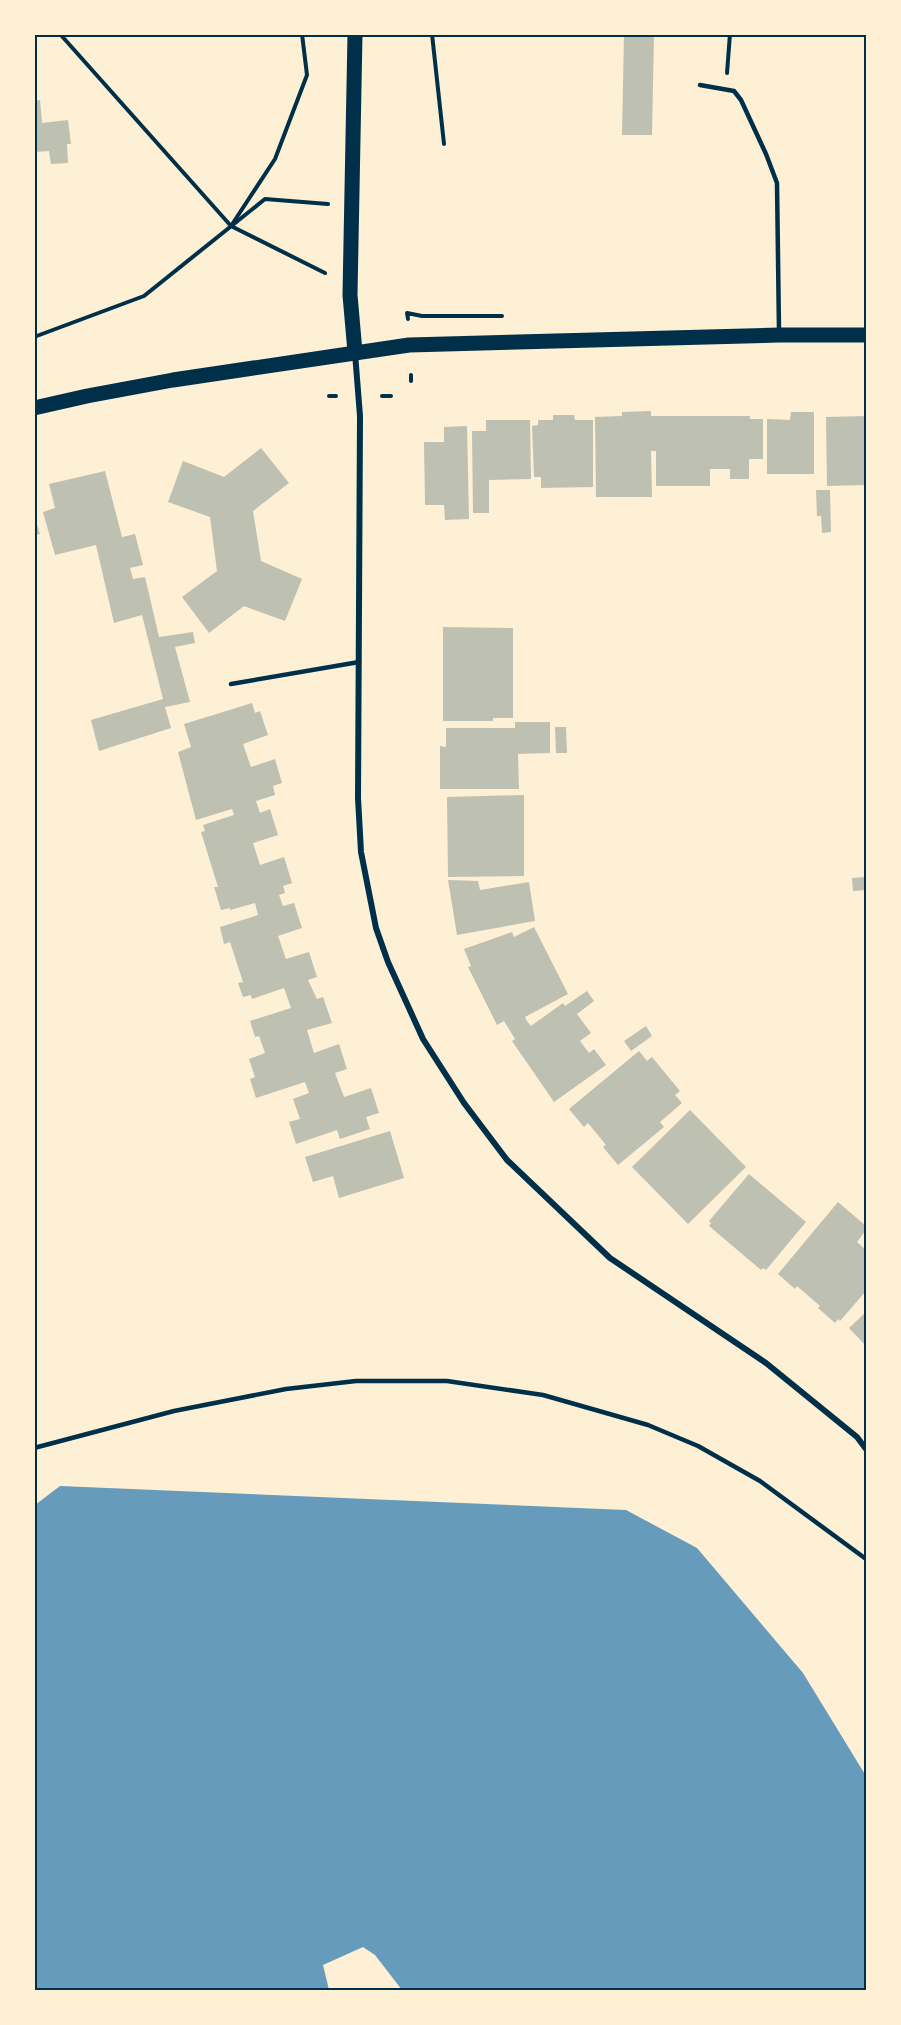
<svg xmlns="http://www.w3.org/2000/svg" width="901" height="2025" font-family="Barlow,sans-serif">
<style>
.water{fill:#669bbc}
.building{fill:#bec0b2}
.lines{fill:none;stroke-linecap:round;stroke-linejoin:round}
.path{stroke:#003049;stroke-width:4}
.service{stroke:#003049;stroke-width:4.5}
.minor{stroke:#003049;stroke-width:6}
.primary{stroke:#003049;stroke-width:15}
.neatline{fill:none;stroke:#003049;stroke-width:2}
</style>
<rect width="100%" height="100%" fill="#fdf0d5"/>
<!-- water -->
<polygon class="water" points="60,1486 626,1510 697,1548 803,1673 866,1776 866,1990 402,1990 375,1955 363,1947 323,1965 329,1990 35,1990 35,1505"/>
<!-- building -->
<g class="building">
<polygon points="624,34 654,34 652,135 622,135"/>
<polygon points="40,100 42,123 68,120 71,144 67,144 68,163 51,164 49,151 34,152 34,101"/>
<polygon points="651,411 651,416 750,416 750,419 763,419 763,459 749,459 749,479 730,479 730,469 710,469 710,486 656,486 656,451 651,451 652,497 596,497 595,417 622,416 622,412"/>
<polygon points="791,412 814,412 814,474 767,474 767,419 790,420"/>
<polygon points="553,415 574,415 575,420 593,420 593,487 541,488 541,477 534,477 532,426 538,425 538,420 553,420"/>
<polygon points="866,416 866,485 827,486 826,417"/>
<polygon points="486,420 530,420 531,479 489,480 489,513 473,513 472,431 486,431"/>
<polygon points="467,426 469,519 445,520 444,505 425,505 424,442 444,442 444,427"/>
<polygon points="261,448 289,483 253,511 261,561 302,579 285,621 244,606 209,633 182,597 217,571 210,517 168,502 183,461 224,477"/>
<polygon points="105,471 122,537 135,534 143,565 130,568 133,579 145,577 159,637 193,632 195,643 175,647 190,702 165,707 171,728 99,751 91,720 163,699 142,615 114,623 96,545 55,555 43,512 55,508 49,484"/>
<polygon points="816,490 830,490 831,532 822,533 821,516 817,516"/>
<polygon points="34,516 40,534 34,535"/>
<polygon points="443,627 513,628 513,718 493,718 493,721 443,721"/>
<polygon points="252,703 255,713 260,711 268,735 243,744 251,767 275,759 282,783 273,786 275,795 256,801 260,813 270,809 278,835 253,843 260,865 284,857 292,883 283,886 285,893 279,895 283,906 294,903 302,928 278,936 286,959 309,952 317,977 308,980 317,999 323,997 332,1023 307,1030 314,1053 339,1044 347,1069 335,1073 344,1097 371,1088 379,1113 366,1117 370,1129 340,1139 337,1130 296,1144 289,1122 300,1119 293,1099 309,1093 305,1082 256,1098 250,1079 255,1077 249,1059 265,1053 259,1036 255,1037 250,1021 291,1008 284,988 252,999 251,995 243,997 238,983 243,982 230,942 224,944 220,927 258,915 255,903 230,910 230,908 221,910 214,887 218,887 201,832 205,831 203,825 234,815 232,809 196,820 178,752 191,747 184,724"/>
<polygon points="515,722 550,722 550,753 518,754 519,789 440,789 440,746 446,747 446,728 515,728"/>
<polygon points="555,727 566,727 567,753 556,753"/>
<polygon points="524,795 524,876 448,877 447,797"/>
<polygon points="866,877 866,890 853,891 852,878"/>
<polygon points="448,880 478,881 480,890 529,882 535,921 457,935"/>
<polygon points="534,927 568,994 525,1017 527,1021 531,1026 563,1003 565,1006 587,991 594,1001 577,1014 591,1033 580,1041 589,1053 594,1049 606,1065 554,1102 512,1041 515,1039 504,1021 497,1025 468,967 471,966 464,949 512,932 514,937"/>
<polygon points="646,1026 652,1036 631,1051 624,1041"/>
<polygon points="639,1051 647,1061 652,1057 680,1091 675,1095 682,1103 660,1122 664,1127 618,1165 603,1147 606,1145 588,1123 584,1127 569,1109"/>
<polygon points="690,1110 746,1167 688,1224 632,1167"/>
<polygon points="390,1131 404,1178 339,1198 333,1176 313,1182 305,1157"/>
<polygon points="749,1174 806,1222 766,1270 763,1268 761,1270 709,1226 711,1223 709,1221"/>
<polygon points="838,1202 866,1226 866,1230 857,1242 866,1250 866,1291 840,1321 838,1319 835,1323 818,1308 820,1306 797,1286 795,1289 778,1274"/>
<polygon points="866,1312 866,1346 849,1328"/>
</g>
<g class="lines">
<!-- path -->
<g class="path">
<polyline points="60,34 231,226 325,273"/>
<polyline points="432,34 444,144"/>
<polyline points="727,73 730,34"/>
<polyline points="233,223 275,159 307,75 302,34"/>
<polyline points="408,319 407,313 422,316 502,316"/>
<polyline points="34,337 144,296 265,199 328,204"/>
<polyline points="411,375 411,381"/>
<polyline points="329,396 336,396"/>
<polyline points="382,396 391,396"/>
</g>
<!-- service -->
<g class="service">
<polyline points="700,85 734,91 741,100 766,154 777,183 779,331"/>
<polyline points="231,684 359,662"/>
<polyline points="34,1448 174,1411 286,1389 356,1381 447,1381 543,1395 648,1425 698,1446 760,1481 866,1559"/>
</g>
<!-- minor -->
<polyline class="minor" points="355,353 360,416 358,798 361,852 376,928 388,962 423,1039 464,1103 507,1160 610,1258 766,1363 857,1437 866,1449"/>
<!-- primary -->
<g class="primary">
<polyline points="355,34 350,295 355,352"/>
<polyline points="34,408 87,396 173,380 409,345 779,335 866,335"/>
</g>
</g>
<!-- border -->
<rect width="901" height="2025" fill="none" stroke="#fdf0d5" stroke-width="72"/>
<rect x="36" y="36" width="829" height="1953" class="neatline"/>
</svg>
